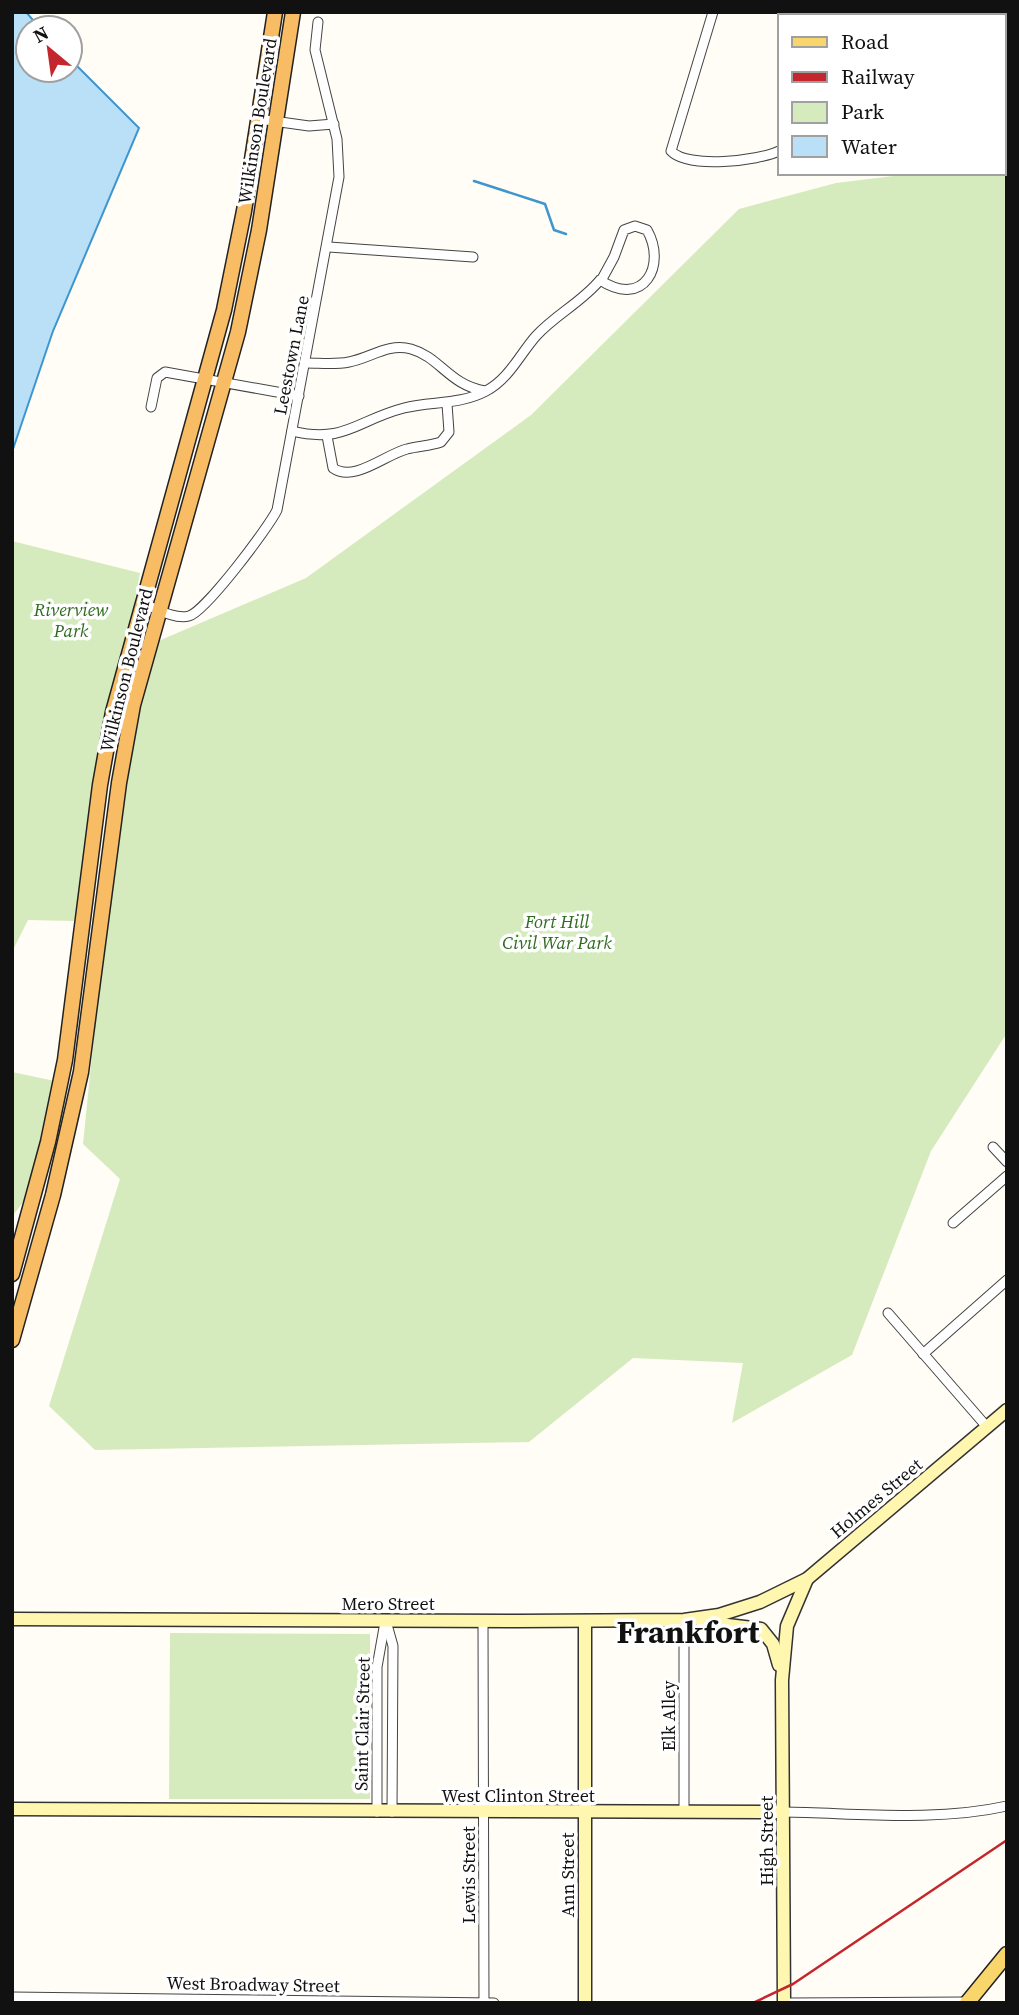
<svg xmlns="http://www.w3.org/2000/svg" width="1019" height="2015" font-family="'Source Serif 4',serif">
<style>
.green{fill:#d5ebbd}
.water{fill:#b9e0f7;stroke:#3f96cf;stroke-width:2}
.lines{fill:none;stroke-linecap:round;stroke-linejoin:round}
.stream{stroke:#3f96cf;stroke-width:2.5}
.minor-casing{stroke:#444;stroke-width:11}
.secondary-casing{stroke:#333;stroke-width:15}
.primary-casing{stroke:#222;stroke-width:17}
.trunk-casing{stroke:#222;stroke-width:17}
.minor{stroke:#fff;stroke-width:9}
.secondary{stroke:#fff6b0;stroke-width:12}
.primary{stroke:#f9d66b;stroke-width:14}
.trunk{stroke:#f7bc64;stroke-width:14}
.rail{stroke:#c4262e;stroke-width:2.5}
.labels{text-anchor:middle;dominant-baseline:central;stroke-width:7;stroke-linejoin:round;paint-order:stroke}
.street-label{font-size:18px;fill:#111;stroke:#fff}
.park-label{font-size:18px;font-style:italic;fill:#2f6b1f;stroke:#fff}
.town-label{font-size:32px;font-weight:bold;fill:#111;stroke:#fff}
</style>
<rect width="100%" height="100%" fill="#fffdf5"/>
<!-- green -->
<g class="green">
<polygon points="1007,152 1007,1033 931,1151 852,1355 732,1423 743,1363 633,1358 529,1442 95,1450 49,1406 120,1179 83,1144 121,768 149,645 306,578 531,415 739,209 836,183 918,173 1003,173 1003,153"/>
<polygon points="12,541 140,573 74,921 28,920 12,952"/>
<polygon points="12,1072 55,1081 26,1198 12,1217"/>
<polygon points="170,1633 370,1634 370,1799 169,1799"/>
</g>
<!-- water -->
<polygon class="water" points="12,12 26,12 40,28 28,28 28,70 70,70 70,59 139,128 53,331 12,452"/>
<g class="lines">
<!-- stream -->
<polyline class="stream" points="474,181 545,204 554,230 566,234"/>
<defs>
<g id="minor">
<path d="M713 12 671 151C688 169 758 161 779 151"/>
<polyline points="822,12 830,16"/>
<polyline points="1003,33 1007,28"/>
<polyline points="259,119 309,126 334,124"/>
<polyline points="329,247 473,257"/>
<path d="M306 363C320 363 335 365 349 362 371 358 387 343 411 349 440 357 449 385 485 391"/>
<polyline points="151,407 157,378 165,372 299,396"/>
<path d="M292 431C345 444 357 420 404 408 432 401 460 405 486 391 509 379 520 354 536 336 555 315 582 302 600 280L602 279 614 257 624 230 635 226 647 230C667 265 644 309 600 280"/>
<path d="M327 436 333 468C354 483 386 454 407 449 418 446 430 446 441 442L449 432 447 404"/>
<path d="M142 603C155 608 175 620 189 616 205 612 269 527 277 510L339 177 337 139 315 50 318 22"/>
<polyline points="993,1147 1007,1162"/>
<polyline points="953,1223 1007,1176"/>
<polyline points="888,1313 987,1427"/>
<polyline points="923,1354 1007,1280"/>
<polyline points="386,1621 393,1646 392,1812"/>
<polyline points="483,1621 484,2003"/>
<polyline points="377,1812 377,1667 385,1622"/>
<polyline points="684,1812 684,1620"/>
<path d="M784 1812C857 1813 935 1822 1007 1806"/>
<polyline points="12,1997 494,2003"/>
<polyline points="790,2003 967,2002"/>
</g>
<g id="secondary">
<polyline points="12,1619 519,1621 684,1620 719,1615 760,1602 807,1579 1007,1410"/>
<polyline points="585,1621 585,2003"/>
<polyline points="702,1622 761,1629 773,1644 779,1665"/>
<polyline points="12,1809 784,1812"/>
<polyline points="784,2003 782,1680 787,1626 807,1579"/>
</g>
<polyline id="primary" points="967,2003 1007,1954"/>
<g id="trunk">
<polyline points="12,1274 48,1142 65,1060 100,785 113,712 224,310 244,211 275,12"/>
<polyline points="12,1340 53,1195 81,1072 119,783 133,705 238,332 259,230 293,12"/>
</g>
</defs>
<!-- minor casing -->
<use href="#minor" class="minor-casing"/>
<!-- secondary casing -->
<use href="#secondary" class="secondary-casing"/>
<!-- primary casing -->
<use href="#primary" class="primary-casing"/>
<!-- trunk casing -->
<use href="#trunk" class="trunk-casing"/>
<!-- minor -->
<use href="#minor" class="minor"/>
<!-- secondary -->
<use href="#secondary" class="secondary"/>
<!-- primary -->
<use href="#primary" class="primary"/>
<!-- trunk -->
<use href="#trunk" class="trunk"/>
<!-- rail -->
<polyline class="rail" points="753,2003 793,1984 1007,1840"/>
</g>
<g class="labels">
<!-- street labels -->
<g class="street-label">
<text transform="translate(257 121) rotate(-81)">Wilkinson Boulevard</text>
<text transform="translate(291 355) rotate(-79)">Leestown Lane</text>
<text transform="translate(126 670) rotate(-76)">Wilkinson Boulevard</text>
<text transform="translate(876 1498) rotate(-40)">Holmes Street</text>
<text x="388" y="1603">Mero Street</text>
<text transform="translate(668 1716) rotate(-90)">Elk Alley</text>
<text transform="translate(362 1724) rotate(-89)">Saint Clair Street</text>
<text x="518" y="1795">West Clinton Street</text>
<text transform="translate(766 1841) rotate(-90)">High Street</text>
<text transform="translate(468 1875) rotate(-90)">Lewis Street</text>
<text transform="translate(567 1875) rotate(-90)">Ann Street</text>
<text transform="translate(253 1984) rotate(1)">West Broadway Street</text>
</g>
<!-- park labels -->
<g class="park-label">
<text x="71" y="609">Riverview<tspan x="71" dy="21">Park</tspan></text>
<text x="557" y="921">Fort Hill<tspan x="557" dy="21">Civil War Park</tspan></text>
</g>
<!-- town labels -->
<g class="town-label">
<text x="688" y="1632">Frankfort</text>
</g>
</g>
<!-- border -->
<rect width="1019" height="2015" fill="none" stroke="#111111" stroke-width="28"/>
<!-- legend -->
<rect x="778" y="14" width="228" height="161" fill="#ffffff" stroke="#a0a0a0" stroke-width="2"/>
<rect x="792" y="37" width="35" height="10" fill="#f9d66b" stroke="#a0a0a0" stroke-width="2"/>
<text x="841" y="49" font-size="21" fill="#111111">Road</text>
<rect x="792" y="72" width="35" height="10" fill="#c4262e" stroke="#a0a0a0" stroke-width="2"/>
<text x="841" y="84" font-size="21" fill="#111111">Railway</text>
<rect x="792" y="102" width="35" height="21" fill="#d5ebbd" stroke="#a0a0a0" stroke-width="2"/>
<text x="841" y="119" font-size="21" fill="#111111">Park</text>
<rect x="792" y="136" width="35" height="21" fill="#b9e0f7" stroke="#a0a0a0" stroke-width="2"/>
<text x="841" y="154" font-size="21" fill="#111111">Water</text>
<!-- north arrow -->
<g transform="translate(49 49) rotate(331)"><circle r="33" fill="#ffffff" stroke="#a0a0a0" stroke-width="2"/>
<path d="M0-5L12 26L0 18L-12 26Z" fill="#c4262e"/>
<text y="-10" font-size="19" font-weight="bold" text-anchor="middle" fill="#111111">N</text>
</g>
</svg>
